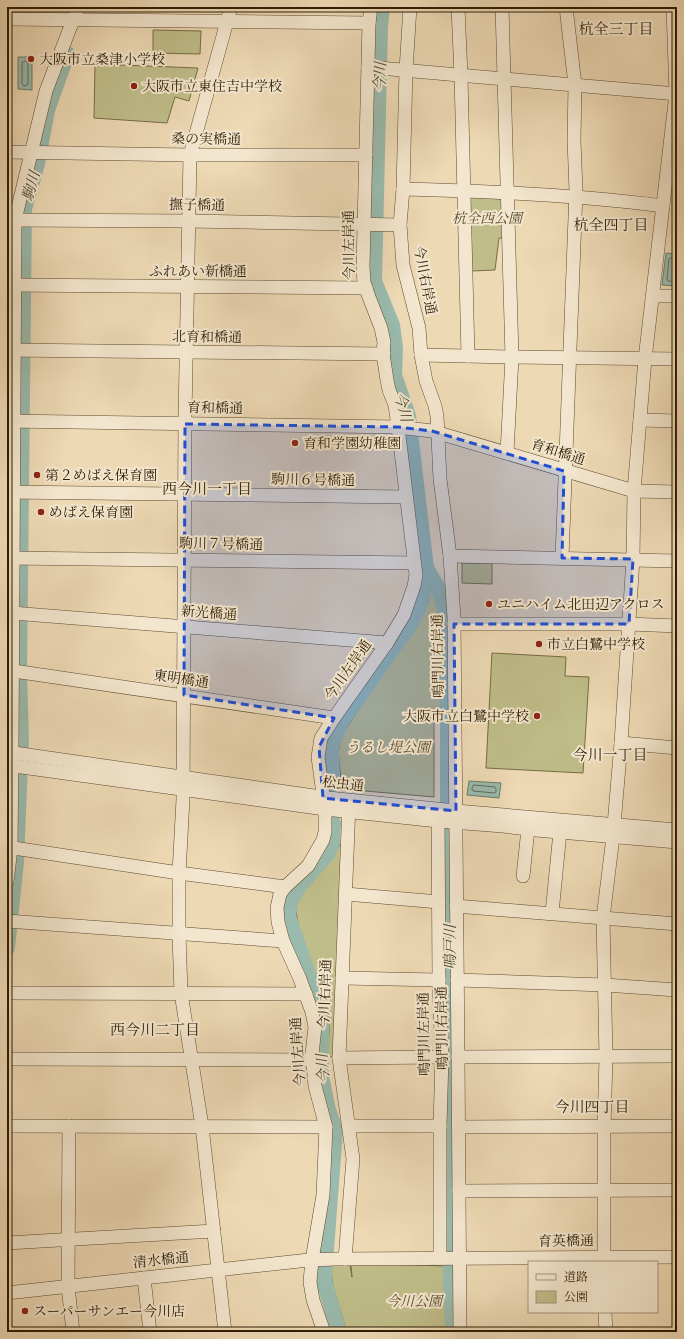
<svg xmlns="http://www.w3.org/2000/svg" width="684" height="1339" font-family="Cardo,'Noto Serif JP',serif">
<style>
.green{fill:#bfbd89;stroke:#766c46}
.water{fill:#99baad;stroke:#6e7b69}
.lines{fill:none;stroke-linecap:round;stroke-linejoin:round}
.shore{stroke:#636b58;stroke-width:1}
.river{stroke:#99baad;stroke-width:16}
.minor-casing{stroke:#5d4b2f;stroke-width:14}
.minor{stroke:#f3e6ce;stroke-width:13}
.marked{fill:#1d4ed8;fill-opacity:0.2;stroke:#1d4ed8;stroke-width:3;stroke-dasharray:8 5;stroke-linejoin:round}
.poi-dot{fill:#8f2418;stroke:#f3e6ce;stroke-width:1.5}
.labels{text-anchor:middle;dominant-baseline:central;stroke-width:4;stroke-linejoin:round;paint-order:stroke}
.poi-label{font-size:14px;fill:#2d1c03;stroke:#f3e6ce;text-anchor:start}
.street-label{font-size:14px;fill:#2d1c03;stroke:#f3e6ce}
.park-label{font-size:14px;font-style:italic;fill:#594c2b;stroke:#f3e6ce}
.neighbourhood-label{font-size:15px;fill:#2d1c03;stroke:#f3e6ce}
.water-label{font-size:15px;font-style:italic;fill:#4d4b36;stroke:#f3e6ce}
</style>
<rect width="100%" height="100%" fill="#edd9b4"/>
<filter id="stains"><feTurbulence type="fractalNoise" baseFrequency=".005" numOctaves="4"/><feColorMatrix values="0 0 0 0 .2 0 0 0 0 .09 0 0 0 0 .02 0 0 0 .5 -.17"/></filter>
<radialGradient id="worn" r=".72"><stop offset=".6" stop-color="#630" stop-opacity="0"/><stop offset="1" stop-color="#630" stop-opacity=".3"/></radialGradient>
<!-- green -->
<g class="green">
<polygon points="153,30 201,31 200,54 153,53"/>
<polygon points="95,64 198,68 189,101 175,97 167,123 94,118"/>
<polygon points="470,197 505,199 504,238 499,238 495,270 471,271"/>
<polygon points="462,563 492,563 492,584 462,583"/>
<path d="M431 584C444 605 441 633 441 656 441 675 442 693 442 712H434V797L342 789 338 752 342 734 416 624 426 605Z"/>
<polygon points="492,653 566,657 565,676 589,677 583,773 486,768"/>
<polygon points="339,845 344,845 335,1057 328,1057 329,1028 328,1011 302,940 298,923 296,911 297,899 303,889 335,854"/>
<polygon points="330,1264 350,1265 352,1277 351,1265 396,1264 444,1266 446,1332 347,1332 333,1287"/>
</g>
<!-- water -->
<g class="water">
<polygon points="18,57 32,57 32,90 18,89"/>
<polygon points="666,253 677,254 677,286 662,285"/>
<polygon points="469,781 501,783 499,798 467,795"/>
</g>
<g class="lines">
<!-- shore -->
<g class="shore">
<polygon points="26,61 28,63 28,84 27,85 24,86 22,84 22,63"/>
<polyline points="677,258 671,258 669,259 667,279 668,281 677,282"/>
<polygon points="474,785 495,787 496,789 496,792 494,793 473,791 472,789"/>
</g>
<!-- river -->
<g class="river">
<polyline points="426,568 440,592 448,620 448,831 450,882 451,1280 453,1332"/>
<polyline points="332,784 331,746 341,721 410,624 422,600 426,568 408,416 394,375 395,348 392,325 374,281 380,27 382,7"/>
<polyline points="333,823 332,842 328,853 299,886 290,902 288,916 315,995 321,1021 321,1076 328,1110 335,1130 324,1276 325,1285 339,1332"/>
<polyline points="7,948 16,862 21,739 19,674 24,209 37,164 47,110 67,54"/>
</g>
<defs>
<g id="minor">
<polyline points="410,7 406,70 403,189 400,225 403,265 419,328 421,355 426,381 435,406 437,416 440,479 450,556 454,618 458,1057 460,1332"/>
<polyline points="458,7 461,76 468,356"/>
<polyline points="502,7 512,357 507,453"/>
<polyline points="7,19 369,23"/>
<polyline points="368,67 677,94"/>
<polyline points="7,152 190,155 366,155"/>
<path d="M403 189C490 191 577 195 663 206"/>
<polyline points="8,220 189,221 400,225"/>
<polyline points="7,285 366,288"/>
<polyline points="652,296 677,296"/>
<polyline points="7,350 384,354"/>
<polyline points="421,355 512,357 677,359"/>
<polyline points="640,420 677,421"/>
<polyline points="7,421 398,427 432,431 634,491 677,492"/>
<polyline points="7,492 406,497"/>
<polyline points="450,556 677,561"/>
<polyline points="7,558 414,563"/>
<polyline points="562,558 576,191 574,140 575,85 566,7"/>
<polyline points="12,613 387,643"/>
<polyline points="454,624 629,624 677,626"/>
<polyline points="7,670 334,718"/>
<polyline points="621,743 677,748"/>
<polyline points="7,752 328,798 456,811 677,830"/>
<polyline points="7,765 325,809 438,821 503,826 536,830 677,842"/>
<polyline points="438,814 439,982 442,1057 440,1126 440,1258"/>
<polyline points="7,847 179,873 285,887"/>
<polyline points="523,876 528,829"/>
<polyline points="7,882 11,848 12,745 15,220 46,91 78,7"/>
<polyline points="346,894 439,902"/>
<polyline points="456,906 677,924"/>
<polyline points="552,913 560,832"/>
<polyline points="7,921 283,941"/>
<polyline points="342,978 439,980"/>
<polyline points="457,980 605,985 677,990"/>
<polyline points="7,993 306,994"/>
<polyline points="458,1057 677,1056"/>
<polyline points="339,1058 442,1057"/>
<polyline points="7,1059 313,1060"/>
<polyline points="7,1126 326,1127"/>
<polyline points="69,1126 68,1286 73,1332"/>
<polyline points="349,1126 440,1126"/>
<polyline points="459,1127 677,1126"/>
<polyline points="459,1191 677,1190"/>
<polyline points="7,1243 214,1231"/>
<polyline points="345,1259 353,1159 339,1058 349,804"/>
<polyline points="604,1262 604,1127 606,1057 603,918 613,837 621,743 633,559 634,491 645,359 676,94 673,7"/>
<polyline points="144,1278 150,1332"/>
<polyline points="7,1293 309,1260 336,1259 677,1257"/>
<polyline points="605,1312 606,1332"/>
<polyline points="225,1332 202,1126 181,993 179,934 179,873 183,799 185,417 190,155 231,7"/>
<polyline points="324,1332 313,1300 310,1282 312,1260 323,1195 326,1127 315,1086 312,1054 315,1027 312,1012 300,979 283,941 278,922 277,908 280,894 285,887 308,866 323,840 325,832 325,809 318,757 321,738 334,718 387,643 404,615 414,586 416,575 398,427 395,405 389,390 387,380 383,354 384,342 381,328 369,297 364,282 363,267 369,23 371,7"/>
</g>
</defs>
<!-- minor casing -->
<use href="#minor" class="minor-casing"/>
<!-- minor -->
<use href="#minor" class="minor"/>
</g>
<!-- marked area -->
<path class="marked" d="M185 424 398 427 432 431 564 471 562 558 633 559 629 624H454L456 811 323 798 319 747 334 718 184 695Z"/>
<!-- markers -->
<g class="poi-dot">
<circle cx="31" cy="59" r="4"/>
<circle cx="134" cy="86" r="4"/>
<circle cx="295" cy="443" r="4"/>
<circle cx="37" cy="475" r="4"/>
<circle cx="41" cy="512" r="4"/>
<circle cx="489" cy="604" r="4"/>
<circle cx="539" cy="644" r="4"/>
<circle cx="537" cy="716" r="4"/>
<circle cx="25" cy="1311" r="4"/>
</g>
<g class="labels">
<!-- poi labels -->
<g class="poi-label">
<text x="39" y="59">大阪市立桑津小学校</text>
<text x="142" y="86">大阪市立東住吉中学校</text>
<text x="303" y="443">育和学園幼稚園</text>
<text x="45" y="475">第２めばえ保育園</text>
<text x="49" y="512">めばえ保育園</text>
<text x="497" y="604">ユニハイム北田辺アクロス</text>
<text x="547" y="644">市立白鷺中学校</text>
<text x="529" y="716" text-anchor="end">大阪市立白鷺中学校</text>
<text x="33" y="1311">スーパーサンエー今川店</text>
</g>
<!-- street labels -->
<g class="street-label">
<text transform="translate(206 139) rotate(1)">桑の実橋通</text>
<text transform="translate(197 205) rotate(1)">撫子橋通</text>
<text transform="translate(349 245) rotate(-91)">今川左岸通</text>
<text x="198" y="271">ふれあい新橋通</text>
<text transform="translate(425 280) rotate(79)">今川右岸通</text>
<text transform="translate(207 337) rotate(1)">北育和橋通</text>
<text transform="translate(215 408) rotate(1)">育和橋通</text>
<text transform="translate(558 452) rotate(17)">育和橋通</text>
<text transform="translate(313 480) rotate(1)">駒川６号橋通</text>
<text transform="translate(221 544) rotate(1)">駒川７号橋通</text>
<text transform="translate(209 613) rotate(4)">新光橋通</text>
<text transform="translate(438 656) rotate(-91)">鳴門川右岸通</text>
<text transform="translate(348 670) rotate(-55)">今川左岸通</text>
<text transform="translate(181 679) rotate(8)">東明橋通</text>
<text transform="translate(343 784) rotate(6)">松虫通</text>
<text transform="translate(325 994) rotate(-88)">今川右岸通</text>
<text transform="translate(442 1028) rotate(-91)">鳴門川右岸通</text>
<text transform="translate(424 1034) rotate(-91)">鳴門川左岸通</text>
<text transform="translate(298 1052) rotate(-94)">今川左岸通</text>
<text transform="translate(566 1241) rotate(-1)">育英橋通</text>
<text transform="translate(161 1260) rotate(-6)">清水橋通</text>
</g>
<!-- park labels -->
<g class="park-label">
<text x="487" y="218">杭全西公園</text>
<text x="388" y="747">うるし堤公園</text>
<text x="414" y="1301">今川公園</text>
</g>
<!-- neighbourhood labels -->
<g class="neighbourhood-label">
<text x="616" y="29">杭全三丁目</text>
<text x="611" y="225">杭全四丁目</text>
<text x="207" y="489">西今川一丁目</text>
<text x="610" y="755">今川一丁目</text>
<text x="155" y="1030">西今川二丁目</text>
<text x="592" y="1107">今川四丁目</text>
</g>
<!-- water labels -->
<g class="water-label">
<text transform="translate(380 77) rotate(-88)">今川</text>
<text transform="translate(31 186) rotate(-74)">駒川</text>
<text transform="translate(403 407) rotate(75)">今川</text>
<text transform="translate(450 947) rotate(-90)">鳴戸川</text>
<text transform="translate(323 1069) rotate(-95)">今川</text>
</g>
</g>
<!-- margin -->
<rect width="684" height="1339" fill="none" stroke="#edd9b4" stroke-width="24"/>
<rect x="8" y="8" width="668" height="1323" fill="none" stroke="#2d1c03" stroke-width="2"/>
<rect x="12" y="12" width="660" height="1315" fill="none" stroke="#2d1c03"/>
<!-- legend -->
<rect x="528" y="1261" width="130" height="52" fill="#f3e6ce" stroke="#a4957d"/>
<rect x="536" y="1274" width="20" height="6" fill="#f3e6ce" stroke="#a4957d"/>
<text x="564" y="1281" font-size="12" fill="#2d1c03">道路</text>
<rect x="536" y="1291" width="20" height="12" fill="#bfbd89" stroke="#a4957d"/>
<text x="564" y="1301" font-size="12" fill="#2d1c03">公園</text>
<rect width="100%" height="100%" filter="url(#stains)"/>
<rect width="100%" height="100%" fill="url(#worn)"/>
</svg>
